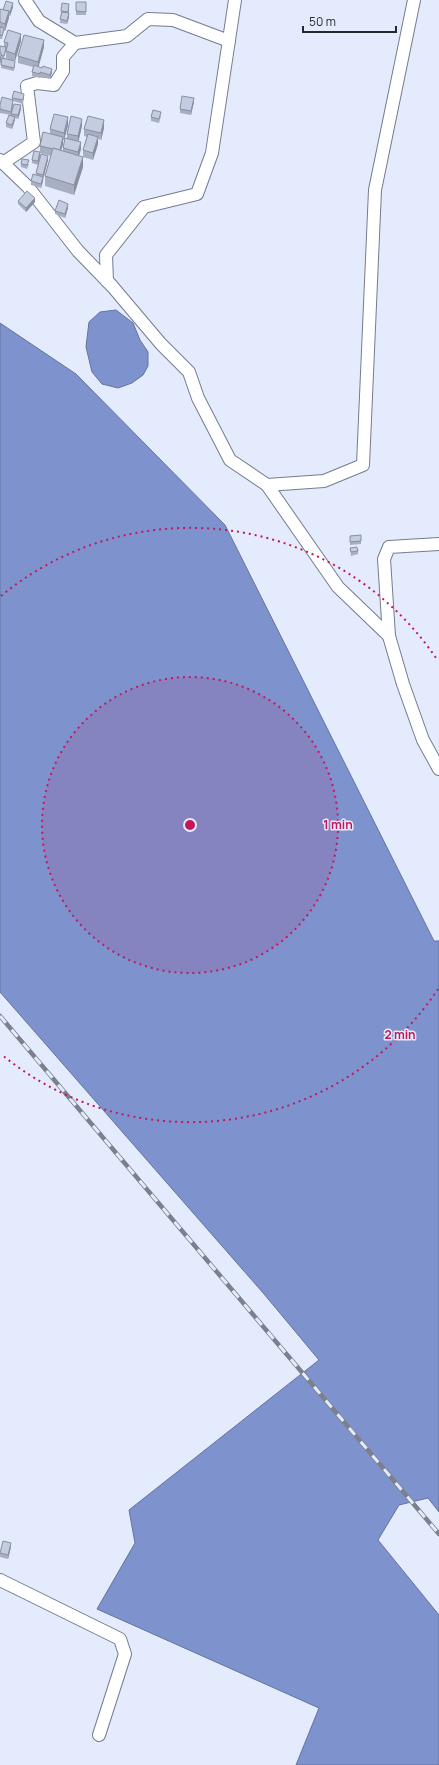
<svg xmlns="http://www.w3.org/2000/svg" width="439" height="1765" font-family="Manrope,sans-serif">
<style>
.water{fill:#7e93ce;stroke:#63739e}
.lines{fill:none;stroke-linecap:round;stroke-linejoin:round}
.minor-casing{stroke:#757c8f;stroke-width:14}
.minor{stroke:#fff;stroke-width:12}
.rail-casing{stroke:#7b808c;stroke-width:4.5}
.rail{stroke:#e4ebfc;stroke-width:3;stroke-dasharray:9;stroke-linecap:butt}
.wall{fill:#a9afc2;fill-rule:evenodd}
.shaded-wall{fill:#898f9e}
.building{fill:#c4cce1;stroke:#898f9e}
.ring{fill:none;stroke:#c2185b;stroke-width:2;stroke-dasharray:2 4}
.centre{fill:#c2185b;stroke:#e4ebfc;stroke-width:2}
.ring-label{font-size:12px;text-anchor:middle;font-weight:bold;fill:#c2185b;stroke:#e4ebfc;stroke-width:3;stroke-linejoin:round;paint-order:stroke}
</style>
<rect width="100%" height="100%" fill="#e4ebfc"/>
<!-- water -->
<g class="water">
<polygon points="116,310 133,323 140,340 148,352 148,366 143,375 132,383 118,388 102,384 92,372 86,347 89,322 100,312"/>
<polygon points="0,323 76,374 225,525 434,941 439,941 439,1512 428,1498 399,1505 378,1540 439,1615 439,1765 296,1765 319,1708 97,1609 135,1543 129,1510 319,1360 264,1294 0,992"/>
</g>
<g class="lines">
<defs>
<g id="minor">
<polyline points="25,0 39,21 75,43 127,36 148,19 173,20 229,41"/>
<polyline points="0,160 28,187 78,251 112,286 161,344 189,372 198,398 230,460 267,485 338,587 389,636"/>
<polyline points="3,163 34,142 27,86 37,83 54,85 63,71 63,57 75,43"/>
<polyline points="107,281 106,255 144,207 197,194 212,153 235,0"/>
<polyline points="267,485 324,481 363,465 375,190 414,0"/>
<polyline points="439,544 389,547 384,559 389,636 403,684 423,740 439,769"/>
<polyline points="0,1580 120,1639 125,1654 99,1735"/>
</g>
</defs>
<!-- minor casing -->
<use href="#minor" class="minor-casing"/>
<!-- minor -->
<use href="#minor" class="minor"/>
<defs>
<polyline id="rail" points="0,1016 439,1534"/>
</defs>
<!-- rail casing -->
<use href="#rail" class="rail-casing"/>
<!-- rail -->
<use href="#rail" class="rail"/>
</g>
<!-- wall -->
<g class="wall">
<rect x="76" y="2" width="10" height="13"/>
<polygon points="13,7 10,16 9,16 5,31 4,31 2,39 0,39 0,9 3,10"/>
<polygon points="69,8 69,17 67,24 60,23 61,11"/>
<path d="M21 41 15 61V65L14 71 1 68 2 59H1L0 46 4 47V42ZM6 51V58L14 61 4 58Z"/>
<polygon points="44,47 38,67 52,72 50,79 40,76 40,78 32,76 32,72 33,67 18,63 18,56"/>
<polygon points="24,97 23,104 13,101 11,115 0,113 0,105 12,100 12,98"/>
<polygon points="194,102 191,115 180,113 180,109"/>
<polygon points="21,109 18,119 15,118 12,129 6,127 6,123 11,116 11,114"/>
<polygon points="161,116 159,123 151,121 151,117"/>
<polygon points="68,125 64,140 63,140 63,144 61,150 63,151 63,148 67,138 67,134 82,126 78,141 81,149 79,156 83,167 74,195 45,186 45,176 51,156 40,153 40,156 38,165 32,163 32,160 40,152 40,146 50,134 50,129"/>
<polygon points="104,128 101,140 98,139 98,144 93,160 83,157 83,150 87,137 84,136 84,129"/>
<polygon points="48,160 41,188 31,185 31,181 36,175 36,173"/>
<polygon points="21,164 29,164 27,169 21,167"/>
<polygon points="18,201 35,202 26,212 18,204"/>
<polygon points="68,208 65,218 55,214 55,211"/>
<polygon points="361,535 361,544 350,545 350,536"/>
<polygon points="350,548 358,551 358,554 351,556"/>
<polygon points="11,1547 8,1559 0,1557 0,1553"/>
</g>
<!-- shaded-wall -->
<g class="shaded-wall">
<polygon points="13,3 13,7 10,16 10,12"/>
<polygon points="69,4 69,17 67,24 67,21 68,15"/>
<polygon points="9,11 9,18 5,31 5,24"/>
<polygon points="21,34 21,41 15,61 15,54"/>
<polygon points="44,40 44,47 38,69 38,62"/>
<polygon points="1,53 1,60 0,65 0,58"/>
<polygon points="52,69 52,72 50,79 50,75"/>
<polygon points="194,98 194,102 191,115 191,111"/>
<polygon points="13,100 13,104 11,115 11,112"/>
<polygon points="21,105 21,109 18,119 18,115"/>
<polygon points="15,117 15,120 12,129 12,125"/>
<polygon points="68,117 68,125 64,140 64,133"/>
<polygon points="82,119 82,126 78,144 78,136"/>
<polygon points="104,120 104,128 101,140 101,133"/>
<polygon points="63,137 63,144 59,158 59,150"/>
<polygon points="98,137 98,144 93,160 93,153"/>
<polygon points="81,142 81,149 78,159 78,152"/>
<polygon points="40,152 40,156 38,165 38,161"/>
<polygon points="48,156 48,160 43,179 43,175"/>
<polygon points="83,157 83,167 74,195 74,185"/>
<polygon points="43,177 43,181 41,188 41,184"/>
<polygon points="35,198 35,202 26,212 26,208"/>
<polygon points="68,204 68,208 65,218 65,214"/>
<polygon points="11,1543 11,1547 8,1559 8,1555"/>
</g>
<!-- building -->
<g class="building">
<polygon points="6,1 13,3 10,12 8,12 9,11 3,10"/>
<polygon points="76,2 86,2 86,12 76,11"/>
<polygon points="62,3 69,4 68,12 61,11"/>
<polygon points="0,9 9,11 5,24 0,22"/>
<polygon points="62,12 69,13 67,21 60,19"/>
<polygon points="0,27 4,28 2,36 0,35"/>
<polygon points="8,30 21,34 15,54 6,51 8,43 4,42"/>
<polygon points="24,35 44,40 38,62 18,56"/>
<polygon points="0,46 6,47 4,56 1,55 1,53 0,52"/>
<polygon points="2,58 15,61 14,68 1,65"/>
<polygon points="34,65 42,68 43,66 52,69 50,75 40,72 40,74 32,72"/>
<polygon points="14,91 24,94 23,100 12,98"/>
<polygon points="182,96 194,98 191,111 180,109"/>
<polygon points="2,97 13,100 11,112 0,109 0,105"/>
<polygon points="14,104 21,105 18,115 11,114"/>
<polygon points="153,110 161,112 159,119 151,117"/>
<polygon points="54,114 68,117 64,133 50,129"/>
<polygon points="9,115 15,117 12,125 6,123"/>
<polygon points="71,116 82,119 78,136 67,134"/>
<polygon points="88,116 104,120 101,133 84,129"/>
<polygon points="43,132 63,137 60,150 53,148 53,149 40,146"/>
<polygon points="88,134 98,137 93,153 83,150"/>
<polygon points="65,138 81,142 78,152 63,148"/>
<polygon points="53,148 83,157 74,185 45,176"/>
<polygon points="34,151 40,152 38,161 32,160"/>
<polygon points="41,154 48,156 43,175 36,173"/>
<polygon points="22,159 29,160 27,165 21,164"/>
<polygon points="33,174 43,177 41,184 31,181"/>
<polygon points="27,191 35,198 26,208 18,201"/>
<polygon points="59,200 68,204 65,214 55,211"/>
<polygon points="361,535 361,541 350,542 350,536"/>
<polygon points="357,547 358,551 351,552 350,548"/>
<polygon points="3,1541 11,1543 8,1555 0,1553"/>
</g>
<!-- distance rings -->
<circle cx="190" cy="825" r="148" fill="#c2185b" fill-opacity=".12"/>
<g class="ring">
<circle cx="190" cy="825" r="148"/>
<path d="M438 989A297 297 0 0 1 1 1054M1 596A297 297 0 0 1 438 661"/>
</g>
<circle cx="190" cy="825" r="6" class="centre"/>
<g class="ring-label">
<text x="338" y="829">1 min</text>
<text x="400" y="1039">2 min</text>
</g>
<!-- scale -->
<path d="M303 26v6h93v-6" fill="none" stroke="#24272f" stroke-width="2"/>
<text x="309" y="26" font-size="12" fill="#24272f" stroke="#e4ebfc" stroke-width="3" paint-order="stroke">50 m</text>
</svg>
